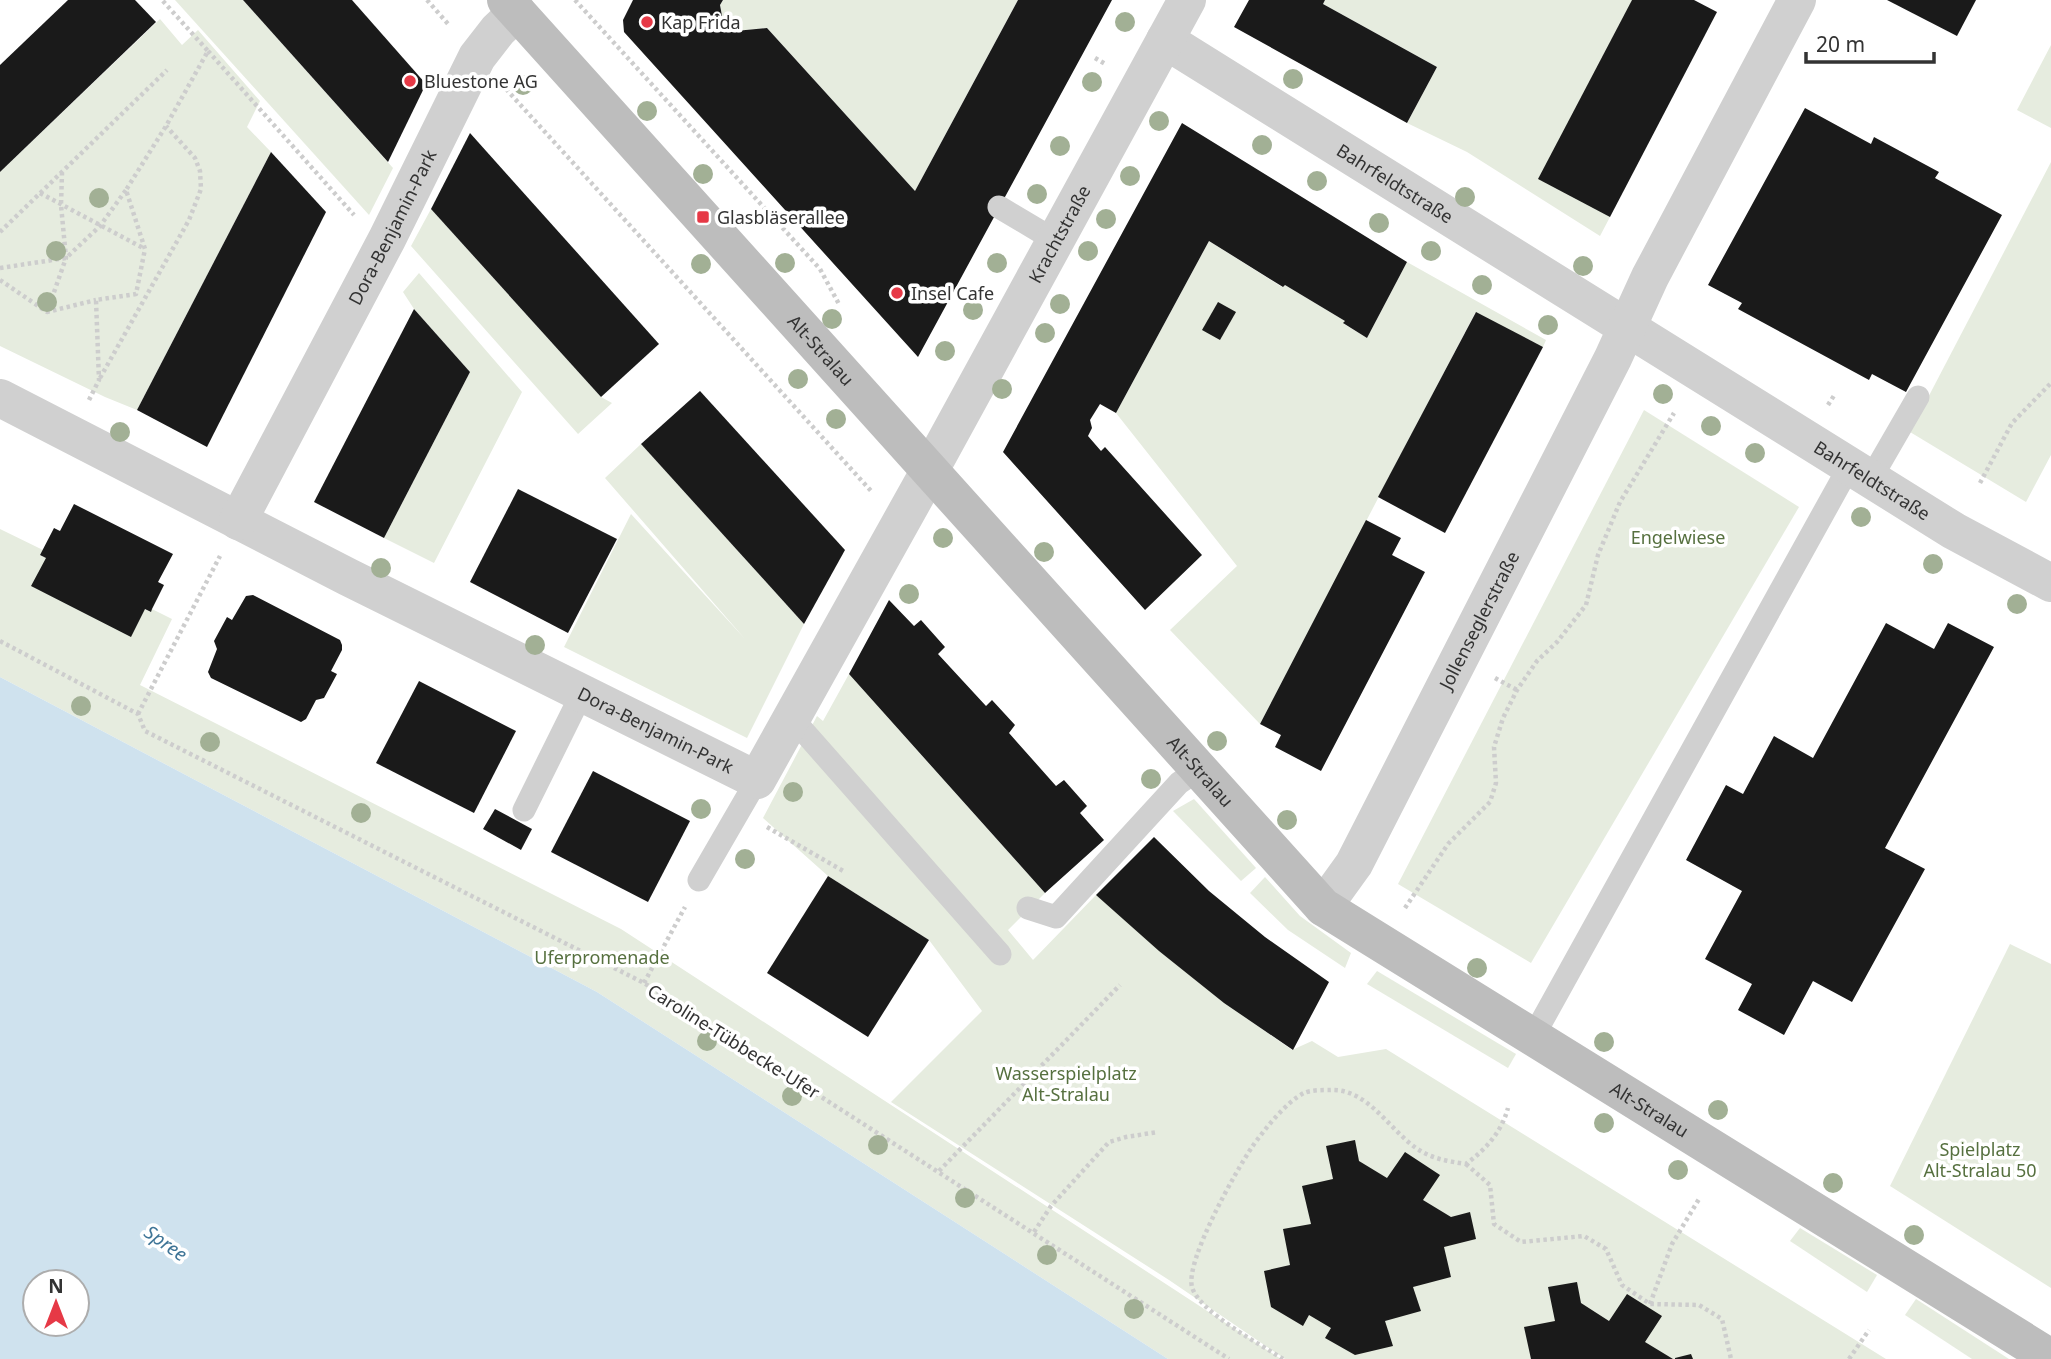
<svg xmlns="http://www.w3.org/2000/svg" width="2051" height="1359" font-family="'Noto Sans',sans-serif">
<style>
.green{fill:#e6ecdf}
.water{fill:#cfe2ee;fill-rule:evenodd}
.building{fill:#1a1a1a}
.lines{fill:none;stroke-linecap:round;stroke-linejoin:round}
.path{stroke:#cdcdcd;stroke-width:4.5;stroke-dasharray:3.5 3.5;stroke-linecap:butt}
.lane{stroke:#d0d0d0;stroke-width:23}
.street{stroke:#d0d0d0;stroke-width:38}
.secondary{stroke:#bdbdbd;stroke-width:38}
.tree{fill:#a2b095}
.poi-dot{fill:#e63946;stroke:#fff;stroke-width:2.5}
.labels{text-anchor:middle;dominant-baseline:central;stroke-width:7;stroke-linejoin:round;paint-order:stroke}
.poi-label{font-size:18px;fill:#333;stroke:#fff;text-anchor:start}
.street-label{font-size:18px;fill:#333;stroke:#fff}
.park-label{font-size:18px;fill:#56703f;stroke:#fff}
.water-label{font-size:19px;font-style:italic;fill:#3f7597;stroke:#fff}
</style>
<rect width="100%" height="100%" fill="#fff"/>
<!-- green -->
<g class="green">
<polygon points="175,0 243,0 393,168 369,215"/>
<polygon points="723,0 1018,0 915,191 767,28 725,32 720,5"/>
<polygon points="1325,0 1632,0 1610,217 1600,236 1467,152 1407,123 1437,67 1323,4"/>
<polygon points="160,19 182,45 198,30 260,101 247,127 271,152 137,410 105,397 0,346 0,172"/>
<polygon points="2051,45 2051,128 2017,110"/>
<polygon points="2051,162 2051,455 2026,502 1910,432"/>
<polygon points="431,209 601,397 612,403 578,434 411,246"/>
<polygon points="1209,241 1282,287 1285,285 1345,321 1344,324 1367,338 1407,262 1546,340 1543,347 1475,313 1260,724 1170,630 1237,566 1116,413"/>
<polygon points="419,273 522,392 434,563 384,538 470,372 414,309 403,292"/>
<polygon points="1644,410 1799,507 1531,963 1398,884"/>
<polygon points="641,444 804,624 747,738 564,647 631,514 745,639 605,478"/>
<polygon points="0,529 43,550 40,555 46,558 145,609 150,612 152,609 172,619 140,685 621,929 1281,1359 1168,1359 597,992 0,677"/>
<polygon points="849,674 1045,893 1008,930 1033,960 1096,895 1221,1000 1292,1050 1312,1041 1338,1057 1386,1049 1886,1359 1285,1359 1169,1280 891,1102 982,1011 929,940 828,876 763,818 817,716 823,721"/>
<polygon points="1194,799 1256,868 1241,881 1173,811"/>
<polygon points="1265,877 1300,916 1351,953 1345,968 1288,930 1250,893"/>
<polygon points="2010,944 2051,964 2051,1288 1890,1186"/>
<polygon points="1377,971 1516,1054 1508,1068 1367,984"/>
<polygon points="1800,1228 1877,1275 1867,1292 1790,1241"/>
<polygon points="1916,1299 2009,1359 1972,1359 1905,1315"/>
</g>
<!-- water -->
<path class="water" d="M0 677 597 992 1168 1359H0ZM35 1282H77V1324H35Z"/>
<!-- building -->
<g class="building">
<polygon points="68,0 135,0 156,22 0,172 0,65"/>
<polygon points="243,0 352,0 426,84 388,162"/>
<polygon points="633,0 723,0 720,5 725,32 767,28 915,191 1018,0 1112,0 918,357 624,32 623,20"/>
<polygon points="1249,0 1325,0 1323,4 1437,67 1407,123 1234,27"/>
<polygon points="1632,0 1694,0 1717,12 1610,217 1538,179"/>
<polygon points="1887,0 1976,0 1957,36"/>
<polygon points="1805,108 1871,144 1874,137 1939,172 1935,178 2002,215 1906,392 1872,374 1869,380 1738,309 1742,303 1708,285"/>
<polygon points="1182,123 1407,262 1367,338 1343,323 1345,321 1285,285 1283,287 1209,241 1116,413 1100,404 1090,420 1092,428 1088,436 1101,451 1105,447 1202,555 1145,610 1003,452"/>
<polygon points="470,133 659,344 601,397 431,209"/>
<polygon points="271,152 326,212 207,447 137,410"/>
<polygon points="1218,302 1236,312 1220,340 1202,330"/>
<polygon points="414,309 470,372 384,538 314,502"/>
<polygon points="1476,312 1543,347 1445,533 1378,497"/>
<polygon points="700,391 845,550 804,624 641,444"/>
<polygon points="518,489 617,539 568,633 470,582"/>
<polygon points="74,504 173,554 158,582 164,585 152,609 151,612 145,609 131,637 31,586 46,558 40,555 54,528 60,531"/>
<polygon points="1366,520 1401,538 1392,555 1425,572 1321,771 1275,747 1281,735 1260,724"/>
<polygon points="253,595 340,640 342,645 342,650 331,671 337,674 324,698 316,700 306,719 301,722 211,678 208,672 217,649 214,641 227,617 232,620 246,596"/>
<polygon points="889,600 914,626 921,620 945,647 938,654 986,706 992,700 1015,725 1009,733 1056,786 1064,780 1087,806 1080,813 1104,840 1045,893 849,674"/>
<polygon points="1886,623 1934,649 1948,623 1994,647 1885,848 1925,869 1852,1002 1813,981 1784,1035 1738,1010 1752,984 1705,959 1742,891 1686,860 1726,785 1743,794 1774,736 1813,758"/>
<polygon points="419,681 516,731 474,813 376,763"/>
<polygon points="593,771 690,821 648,902 551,852"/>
<polygon points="495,809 532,829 521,850 483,829"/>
<polygon points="1154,837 1209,891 1265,937 1329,982 1293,1050 1224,1003 1159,951 1096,895"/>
<polygon points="828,876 929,940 868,1037 767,973"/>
<polygon points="1355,1140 1359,1161 1387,1178 1405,1152 1440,1175 1423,1200 1451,1217 1470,1212 1476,1239 1444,1247 1451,1277 1413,1287 1421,1311 1385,1321 1393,1346 1355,1355 1325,1338 1331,1328 1309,1315 1303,1326 1271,1307 1264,1271 1290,1265 1283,1229 1311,1224 1302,1186 1333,1179 1326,1146"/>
<polygon points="1577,1282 1581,1303 1609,1321 1627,1294 1662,1316 1645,1342 1673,1359 1531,1359 1524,1327 1555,1321 1548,1287"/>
<polygon points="1691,1354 1693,1359 1675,1359 1675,1358"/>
</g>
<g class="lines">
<!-- path -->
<g class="path">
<polyline points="427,0 449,25"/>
<polyline points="575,0 820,269 840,306"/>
<polyline points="208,51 354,215"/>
<polyline points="1095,58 1107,65"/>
<polyline points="506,89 872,492"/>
<polyline points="40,193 145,249"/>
<polyline points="0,232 167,70"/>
<polyline points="0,268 66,258 100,226 126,190"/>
<polyline points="0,280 47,312 96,300"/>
<polyline points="47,312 66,258 61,205 62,173"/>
<polyline points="100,378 189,220 201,189 200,171 195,158 166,126"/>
<polyline points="89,400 99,380 96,300 136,294 145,249 126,190 166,126 208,51 162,0"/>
<polyline points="1828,405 1835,394"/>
<polyline points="1980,483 2012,423 2051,383"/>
<polyline points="0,641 138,714 145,731 644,983 1229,1359"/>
<polyline points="1495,678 1517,690"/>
<polyline points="138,714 220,556"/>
<polyline points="767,827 845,872"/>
<polyline points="1405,908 1448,844 1490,802 1496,783 1494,747 1503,718 1517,690 1537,661 1557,642 1586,605 1598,555 1620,502 1674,413"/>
<polyline points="644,983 685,907"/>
<polyline points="1466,1164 1490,1185 1494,1224 1521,1242 1584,1236 1606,1249 1622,1285 1650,1304 1699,1305 1722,1319 1731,1359"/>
<polyline points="939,1171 1120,985"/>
<polyline points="1034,1232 1051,1206 1109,1142 1126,1137 1158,1132"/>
<polyline points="1650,1304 1672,1244 1699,1199"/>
<path d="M1283 1359C1260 1344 1199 1312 1192 1287 1185 1261 1236 1171 1252 1147 1264 1130 1286 1102 1304 1093 1310 1090 1323 1090 1330 1090 1367 1088 1389 1129 1416 1148 1432 1159 1447 1161 1466 1164 1486 1149 1501 1133 1508 1108"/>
<polyline points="1849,1359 1869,1330"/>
</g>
<!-- lane -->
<g class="lane">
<polyline points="999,207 1056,241"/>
<polyline points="1870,480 1918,397"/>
<polyline points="792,718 1000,954"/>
<polyline points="524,810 582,693"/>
<polyline points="699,880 757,780"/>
<polyline points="1028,908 1056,917 1179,783 1199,769"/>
<polyline points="1533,1037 1849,467"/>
</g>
<!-- street -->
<g class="street">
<path id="s1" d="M1165 40 1954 531 2051 583"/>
<path id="s2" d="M0 398 348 577 757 780 930 470 1187 0"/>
<path id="s3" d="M238 521 387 239 477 57 498 30 517 12"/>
<path id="s4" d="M1323 907 1354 864 1613 358 1650 277 1797 0"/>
</g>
<!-- secondary -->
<path class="secondary" id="s5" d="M506 0 1323 907 2051 1358"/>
</g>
<!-- trees -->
<g class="tree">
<circle cx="1125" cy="22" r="10"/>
<circle cx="1293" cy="79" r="10"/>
<circle cx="1092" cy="82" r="10"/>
<circle cx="523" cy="85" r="10"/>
<circle cx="647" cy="111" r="10"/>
<circle cx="1159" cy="121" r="10"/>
<circle cx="1262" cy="145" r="10"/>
<circle cx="1060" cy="146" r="10"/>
<circle cx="703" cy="174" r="10"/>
<circle cx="1130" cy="176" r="10"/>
<circle cx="1317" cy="181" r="10"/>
<circle cx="1037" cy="194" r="10"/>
<circle cx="1465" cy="197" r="10"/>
<circle cx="99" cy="198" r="10"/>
<circle cx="1106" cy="219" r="10"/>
<circle cx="1379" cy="223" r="10"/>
<circle cx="56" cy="251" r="10"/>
<circle cx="1088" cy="251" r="10"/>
<circle cx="1431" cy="251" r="10"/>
<circle cx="785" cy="263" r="10"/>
<circle cx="997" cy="263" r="10"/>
<circle cx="701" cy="264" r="10"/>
<circle cx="1583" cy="266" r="10"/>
<circle cx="1482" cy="285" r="10"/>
<circle cx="47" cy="302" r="10"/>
<circle cx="1060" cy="304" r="10"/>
<circle cx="973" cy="310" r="10"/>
<circle cx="832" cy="319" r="10"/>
<circle cx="1548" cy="325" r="10"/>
<circle cx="1045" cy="333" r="10"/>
<circle cx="945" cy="351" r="10"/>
<circle cx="798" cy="379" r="10"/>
<circle cx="1002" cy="389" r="10"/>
<circle cx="1663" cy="394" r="10"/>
<circle cx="836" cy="419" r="10"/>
<circle cx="1711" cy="426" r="10"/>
<circle cx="120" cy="432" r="10"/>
<circle cx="1755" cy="453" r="10"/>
<circle cx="1861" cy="517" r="10"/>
<circle cx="943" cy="538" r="10"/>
<circle cx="1044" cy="552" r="10"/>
<circle cx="1933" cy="564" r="10"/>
<circle cx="381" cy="568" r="10"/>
<circle cx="909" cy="594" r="10"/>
<circle cx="2017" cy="604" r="10"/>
<circle cx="535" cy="645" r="10"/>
<circle cx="81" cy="706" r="10"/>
<circle cx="1217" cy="741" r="10"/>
<circle cx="210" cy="742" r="10"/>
<circle cx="1151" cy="779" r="10"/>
<circle cx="793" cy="792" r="10"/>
<circle cx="701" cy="809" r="10"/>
<circle cx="361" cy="813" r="10"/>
<circle cx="1287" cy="820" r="10"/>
<circle cx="745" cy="859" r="10"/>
<circle cx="1477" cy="968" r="10"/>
<circle cx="707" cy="1041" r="10"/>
<circle cx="1604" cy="1042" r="10"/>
<circle cx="792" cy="1096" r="10"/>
<circle cx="1718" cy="1110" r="10"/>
<circle cx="1604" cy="1123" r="10"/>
<circle cx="878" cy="1145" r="10"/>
<circle cx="1678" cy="1170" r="10"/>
<circle cx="1833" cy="1183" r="10"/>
<circle cx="965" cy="1198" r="10"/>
<circle cx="1914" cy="1235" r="10"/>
<circle cx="1047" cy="1255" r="10"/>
<circle cx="1134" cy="1309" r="10"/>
</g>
<!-- markers -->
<g class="poi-dot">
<circle cx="647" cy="22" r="7"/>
<circle cx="410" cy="81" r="7"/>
<rect x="696" y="210" width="14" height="14" rx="3.5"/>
<circle cx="897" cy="293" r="7"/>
</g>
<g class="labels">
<!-- poi labels -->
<g class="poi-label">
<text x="661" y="22">Kap Frida</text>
<text x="424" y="81">Bluestone AG</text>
<text x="717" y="217">Glasbläserallee</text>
<text x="911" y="293">Insel Cafe</text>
</g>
<!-- street labels -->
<g class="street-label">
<text stroke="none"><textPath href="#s1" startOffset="271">Bahrfeldtstraße</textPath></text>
<text stroke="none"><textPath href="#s3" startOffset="332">Dora-Benjamin-Park</textPath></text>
<text stroke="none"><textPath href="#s2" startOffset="1472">Krachtstraße</textPath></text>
<text stroke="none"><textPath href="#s5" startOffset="471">Alt-Stralau</textPath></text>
<text stroke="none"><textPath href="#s1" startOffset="833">Bahrfeldtstraße</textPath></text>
<text stroke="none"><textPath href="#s4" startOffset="327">Jollenseglerstraße</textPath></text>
<text stroke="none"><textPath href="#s2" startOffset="735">Dora-Benjamin-Park</textPath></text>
<text stroke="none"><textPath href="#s5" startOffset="1038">Alt-Stralau</textPath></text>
<text transform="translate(734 1041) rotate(32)">Caroline-Tübbecke-Ufer</text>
<text stroke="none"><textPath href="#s5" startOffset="1605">Alt-Stralau</textPath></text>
</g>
<!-- park labels -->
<g class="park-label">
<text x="1678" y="537">Engelwiese</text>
<text x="602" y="957">Uferpromenade</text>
<text x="1066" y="1073">Wasserspielplatz<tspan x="1066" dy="21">Alt-Stralau</tspan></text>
<text x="1980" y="1149">Spielplatz<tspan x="1980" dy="21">Alt-Stralau 50</tspan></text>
</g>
<!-- water labels -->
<g class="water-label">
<text transform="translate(166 1243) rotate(35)">Spree</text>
</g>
</g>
<!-- north arrow -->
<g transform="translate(56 1303)"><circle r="33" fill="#ffffff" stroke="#adadad" stroke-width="2"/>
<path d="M0-5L12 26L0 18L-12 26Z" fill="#e63946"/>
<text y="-10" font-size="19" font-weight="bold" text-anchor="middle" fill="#333333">N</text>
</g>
<!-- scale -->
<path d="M1806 52v10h128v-10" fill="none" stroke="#333333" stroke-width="3.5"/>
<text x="1816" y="52" font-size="21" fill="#333333" stroke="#ffffff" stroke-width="5" paint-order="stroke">20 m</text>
</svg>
